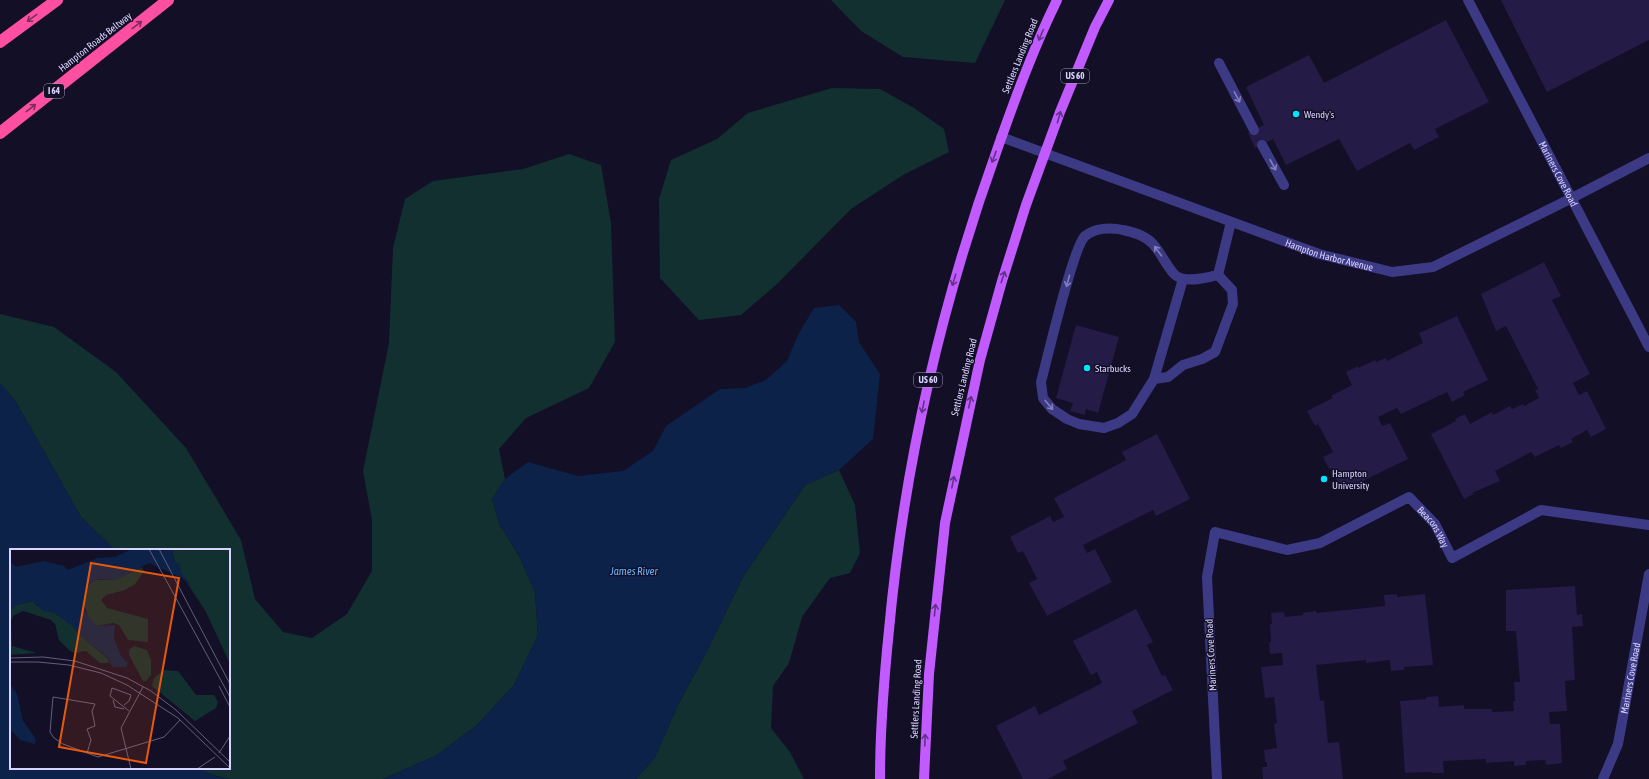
<svg xmlns="http://www.w3.org/2000/svg" width="1649" height="779" font-family="'Asap Condensed',sans-serif">
<style>
.green{fill:#12302f}
.water{fill:#0c2248}
.building{fill:#241b47}
.lines{fill:none;stroke-linecap:round;stroke-linejoin:round}
.service{stroke:#3d3a85;stroke-width:10}
.minor{stroke:#3d3a85;stroke-width:10}
.primary{stroke:#c25bff;stroke-width:10}
.motorway{stroke:#ff4fa3;stroke-width:12}
.oneway{stroke:#7d2c5e}
.oneway2{stroke:#623188}
.oneway3{stroke:#837fbc}
.poi-dot{fill:#00e5ff;stroke:#130f26;stroke-width:1.5}
.labels{text-anchor:middle;dominant-baseline:central;stroke-width:3;stroke-linejoin:round;paint-order:stroke}
.shield{fill:#130f26;stroke:#9e99be;stroke-width:1}
.shield-label{font-size:9px;font-weight:bold;fill:#d9d4ff}
.street-label{font-size:10px;fill:#d9d4ff;stroke:#130f26}
.poi-label{font-size:10px;fill:#d9d4ff;stroke:#130f26;text-anchor:start}
.water-label{font-size:11px;font-style:italic;fill:#62b6ff;stroke:#130f26}
.inset-road{fill:none;stroke:#625e7d;stroke-width:1}
.view{fill:#e8590c;fill-opacity:0.15;stroke:#e8590c;stroke-width:2}
.inset-edge{fill:none;stroke:#d9d4ff;stroke-width:2}
</style>
<rect width="100%" height="100%" fill="#130f26"/>
<!-- green -->
<g class="green">
<polygon points="831,0 1005,0 975,63 903,57 861,31"/>
<polygon points="832,88 880,89 914,108 944,129 949,152 903,175 851,209 777,284 741,315 699,320 660,278 659,199 671,160 717,139 748,113"/>
<polygon points="569,154 601,165 611,223 615,342 589,388 526,418 499,449 505,479 492,499 500,525 519,556 535,592 538,635 514,685 477,725 437,755 383,779 230,779 216,776 197,768 229,768 229,550 115,550 81,517 16,402 0,383 0,314 54,327 116,372 186,448 241,540 255,599 283,632 312,638 347,614 372,571 372,520 363,471 389,343 393,248 405,199 433,181 523,169"/>
<polygon points="839,470 855,505 860,553 850,573 830,578 802,617 789,663 773,686 771,728 790,752 804,779 636,779 655,757 678,705 707,651 743,577 805,485"/>
</g>
<!-- water -->
<g class="water">
<polygon points="839,305 856,322 859,342 880,374 873,439 839,470 805,485 743,577 707,651 678,705 655,757 636,779 383,779 437,755 477,725 514,685 538,635 535,592 519,556 500,525 492,499 505,479 528,462 578,476 623,471 653,451 666,426 720,389 745,388 766,380 787,361 799,333 814,308"/>
<polygon points="0,383 16,402 81,517 115,550 11,550 11,768 197,768 216,776 230,779 0,779"/>
</g>
<!-- building -->
<g class="building">
<polygon points="1501,0 1649,0 1649,40 1547,92"/>
<polygon points="1446,20 1489,102 1435,129 1439,137 1414,150 1410,143 1357,171 1339,139 1286,165 1273,139 1255,148 1248,133 1264,125 1246,87 1309,55 1324,83"/>
<polygon points="1544,262 1561,296 1552,300 1590,374 1573,383 1579,395 1587,391 1606,429 1591,437 1587,430 1571,439 1573,442 1561,448 1559,445 1535,457 1531,452 1495,471 1500,481 1472,493 1474,494 1464,499 1431,434 1456,421 1455,419 1465,414 1470,424 1492,412 1493,415 1510,406 1512,409 1523,404 1524,406 1539,398 1535,390 1538,389 1506,326 1496,331 1481,294"/>
<polygon points="1457,316 1488,380 1463,392 1465,395 1452,402 1447,392 1401,414 1397,408 1378,417 1382,426 1390,423 1408,459 1342,491 1331,468 1329,469 1323,457 1333,452 1318,424 1315,426 1307,411 1333,398 1331,396 1352,385 1346,372 1358,366 1358,368 1375,360 1376,362 1386,358 1387,361 1423,343 1419,333"/>
<polygon points="1076,325 1119,337 1098,413 1086,409 1085,415 1070,411 1073,403 1056,398"/>
<polygon points="1157,434 1190,499 1156,516 1153,510 1083,545 1087,553 1095,549 1112,582 1047,616 1029,583 1037,579 1023,551 1018,553 1010,537 1050,516 1053,522 1064,517 1054,498 1126,460 1122,452"/>
<polygon points="1575,586 1577,615 1582,614 1583,626 1572,627 1575,680 1565,681 1567,711 1549,712 1550,724 1560,724 1562,763 1546,765 1545,760 1526,761 1526,765 1514,766 1514,761 1486,763 1486,759 1443,761 1444,773 1432,773 1432,772 1405,773 1400,701 1426,699 1426,697 1438,696 1439,707 1464,705 1464,709 1492,709 1492,712 1514,711 1513,701 1515,701 1514,682 1520,682 1516,631 1506,631 1506,590"/>
<polygon points="1397,594 1397,597 1425,594 1433,665 1404,667 1404,670 1391,671 1390,660 1366,663 1366,660 1316,665 1320,701 1324,700 1324,703 1328,743 1339,742 1343,779 1263,779 1262,767 1267,767 1267,762 1265,762 1264,750 1277,748 1274,724 1277,723 1274,697 1265,698 1261,667 1283,665 1282,653 1270,654 1269,642 1271,642 1270,624 1272,624 1271,613 1284,612 1285,617 1303,615 1303,613 1316,611 1317,613 1385,606 1384,595"/>
<polygon points="1136,609 1153,642 1147,645 1162,676 1165,675 1173,690 1132,711 1138,723 1063,761 1067,769 1048,779 1023,779 996,726 1035,706 1039,715 1102,683 1097,672 1091,675 1073,641"/>
</g>
<g class="lines">
<!-- service -->
<g class="service">
<polyline points="1219,63 1254,130"/>
<polyline points="1262,145 1284,185"/>
<path d="M1183 279 1154 379 1132 414 1118 423 1104 428 1079 424 1067 419 1052 409 1043 398 1041 382C1047 360 1073 247 1085 236 1095 228 1110 227 1123 230 1133 232 1146 236 1153 244 1161 253 1166 265 1174 274 1183 284 1206 278 1218 275L1231 222"/>
<polyline points="1154,379 1168,377 1183,365 1202,359 1215,352 1233,304 1232,290 1218,275"/>
</g>
<!-- minor -->
<g class="minor">
<path id="s1" d="M1468 0 1649 347"/>
<path id="s2" d="M1001 137 1319 254 1392 272 1433 267 1572 198 1649 158"/>
<path id="s3" d="M1217 779 1207 577 1215 532 1287 550 1320 543 1409 497 1435 524 1452 558 1541 510 1649 525"/>
<path id="s4" d="M1603 779 1618 744 1649 574"/>
</g>
<!-- primary -->
<g class="primary">
<path d="M880 779C880 729 884 679 889 630 904 466 941 305 997 150 1015 99 1033 49 1057 0"/>
<polyline points="924,779 929,674 945,523 980,360 1002,281 1026,205 1060,112 1095,27 1109,0"/>
</g>
<!-- motorway -->
<g class="motorway">
<polyline points="0,42 57,0"/>
<polyline points="0,133 168,0"/>
</g>
</g>
<!-- one-way arrows -->
<defs><path id="oneway-shaft" d="M-6 0H5M1.5-3L5.5 0L1.5 3" fill="none" stroke-width="1.6" stroke-linecap="round" stroke-linejoin="round"/></defs>
<g class="oneway">
<use href="#oneway-shaft" transform="translate(32 18) rotate(144)"/>
<use href="#oneway-shaft" transform="translate(137 25) rotate(-38)"/>
<use href="#oneway-shaft" transform="translate(31 108) rotate(-38)"/>
</g>
<g class="oneway2">
<use href="#oneway-shaft" transform="translate(1041 35) rotate(114)"/>
<use href="#oneway-shaft" transform="translate(1059 117) rotate(-74)"/>
<use href="#oneway-shaft" transform="translate(994 157) rotate(110)"/>
<use href="#oneway-shaft" transform="translate(1003 277) rotate(-72)"/>
<use href="#oneway-shaft" transform="translate(954 280) rotate(107)"/>
<use href="#oneway-shaft" transform="translate(970 402) rotate(-77)"/>
<use href="#oneway-shaft" transform="translate(923 407) rotate(101)"/>
<use href="#oneway-shaft" transform="translate(953 482) rotate(-79)"/>
<use href="#oneway-shaft" transform="translate(935 610) rotate(-84)"/>
<use href="#oneway-shaft" transform="translate(925 740) rotate(-88)"/>
</g>
<g class="oneway3">
<use href="#oneway-shaft" transform="translate(1237 97) rotate(62)"/>
<use href="#oneway-shaft" transform="translate(1273 165) rotate(61)"/>
<use href="#oneway-shaft" transform="translate(1158 251) rotate(-126)"/>
<use href="#oneway-shaft" transform="translate(1068 281) rotate(105)"/>
<use href="#oneway-shaft" transform="translate(1049 405) rotate(50)"/>
</g>
<!-- markers -->
<g class="poi-dot">
<circle cx="1296" cy="114" r="4"/>
<circle cx="1087" cy="368" r="4"/>
<circle cx="1324" cy="479" r="4"/>
</g>
<g class="labels">
<!-- shield labels -->
<g class="shield">
<rect x="1061" y="69" width="28" height="14" rx="3"/>
<rect x="44" y="84" width="20" height="14" rx="3"/>
<rect x="914" y="373" width="28" height="14" rx="3"/>
</g>
<g class="shield-label">
<text x="1075" y="76">US 60</text>
<text x="54" y="91">I 64</text>
<text x="928" y="380">US 60</text>
</g>
<!-- street labels -->
<g class="street-label">
<text transform="translate(95 42) rotate(-38)">Hampton Roads Beltway</text>
<text transform="translate(1020 56) rotate(-68)">Settlers Landing Road</text>
<text stroke="none"><textPath href="#s1" startOffset="196">Mariners Cove Road</textPath></text>
<text stroke="none"><textPath href="#s2" startOffset="349">Hampton Harbor Avenue</textPath></text>
<text transform="translate(964 377) rotate(-76)">Settlers Landing Road</text>
<text stroke="none"><textPath href="#s3" startOffset="495">Beacons Way</textPath></text>
<text transform="translate(1211 655) rotate(-93)">Mariners Cove Road</text>
<text stroke="none"><textPath href="#s4" startOffset="105">Mariners Cove Road</textPath></text>
<text transform="translate(916 699) rotate(-87)">Settlers Landing Road</text>
</g>
<!-- poi labels -->
<g class="poi-label">
<text x="1304" y="114">Wendy's</text>
<text x="1095" y="368">Starbucks</text>
<text x="1332" y="473">Hampton<tspan x="1332" dy="12">University</tspan></text>
</g>
<!-- water labels -->
<g class="water-label">
<text x="634" y="571">James River</text>
</g>
</g>
<!-- overview -->
<g transform="translate(10 549)">
<rect width="220" height="220" fill="#130f26"/>
<path d="M162 0H220V115L196 63 165 15ZM132 18 134 22 125 35 115 41 96 46 91 51 97 59 138 70V93L118 91 109 76 103 74 87 77 78 68 73 51 77 38 84 31H105ZM23 52 27 57 45 64 62 76 71 87 98 110 99 114H90L76 102 65 104 60 102 49 91 45 75 41 71 13 62 3 67 1 72 2 97 27 104 0 106V61L6 56ZM124 97 137 101 141 111V126L136 132H133L119 106V101ZM154 121 168 122 186 146H204L208 153 206 159 185 172 142 137 144 129Z" fill="#12302f"/>
<path d="M122 0H162L164 12 170 15 171 24 181 36 172 29 139 14 105 31 89 30 80 34 73 51 75 63 87 77 105 76 104 89 111 107 118 114 116 118H102L98 109 71 87 62 76 45 64 33 62 23 52 7 56 0 61V12L6 18 34 12 54 17 58 21 87 9 105 8ZM0 135 7 145 13 172 26 190 25 195 10 191 0 180Z" fill="#0c2248"/>
<path class="inset-road" d="M139 0 220 148M149 0 220 135M0 109 33 108 65 112 117 129 141 142 166 161 220 213M0 113H28L59 116 91 124 117 136 168 169 220 219M209 137 220 158M103 151 105 158 114 160M114 156 119 152 121 146 102 139 100 147 119 162M77 204 81 191 77 180 85 177 82 162 85 155 43 148 40 183 44 189 53 195 77 204 88 208 154 188 170 171M209 204 220 187M121 220 111 179 133 138M187 220 205 208"/>
<path class="view" d="M81 14 169 29 136 214 49 198Z"/>
<rect width="220" height="220" class="inset-edge"/>
</g>
</svg>
